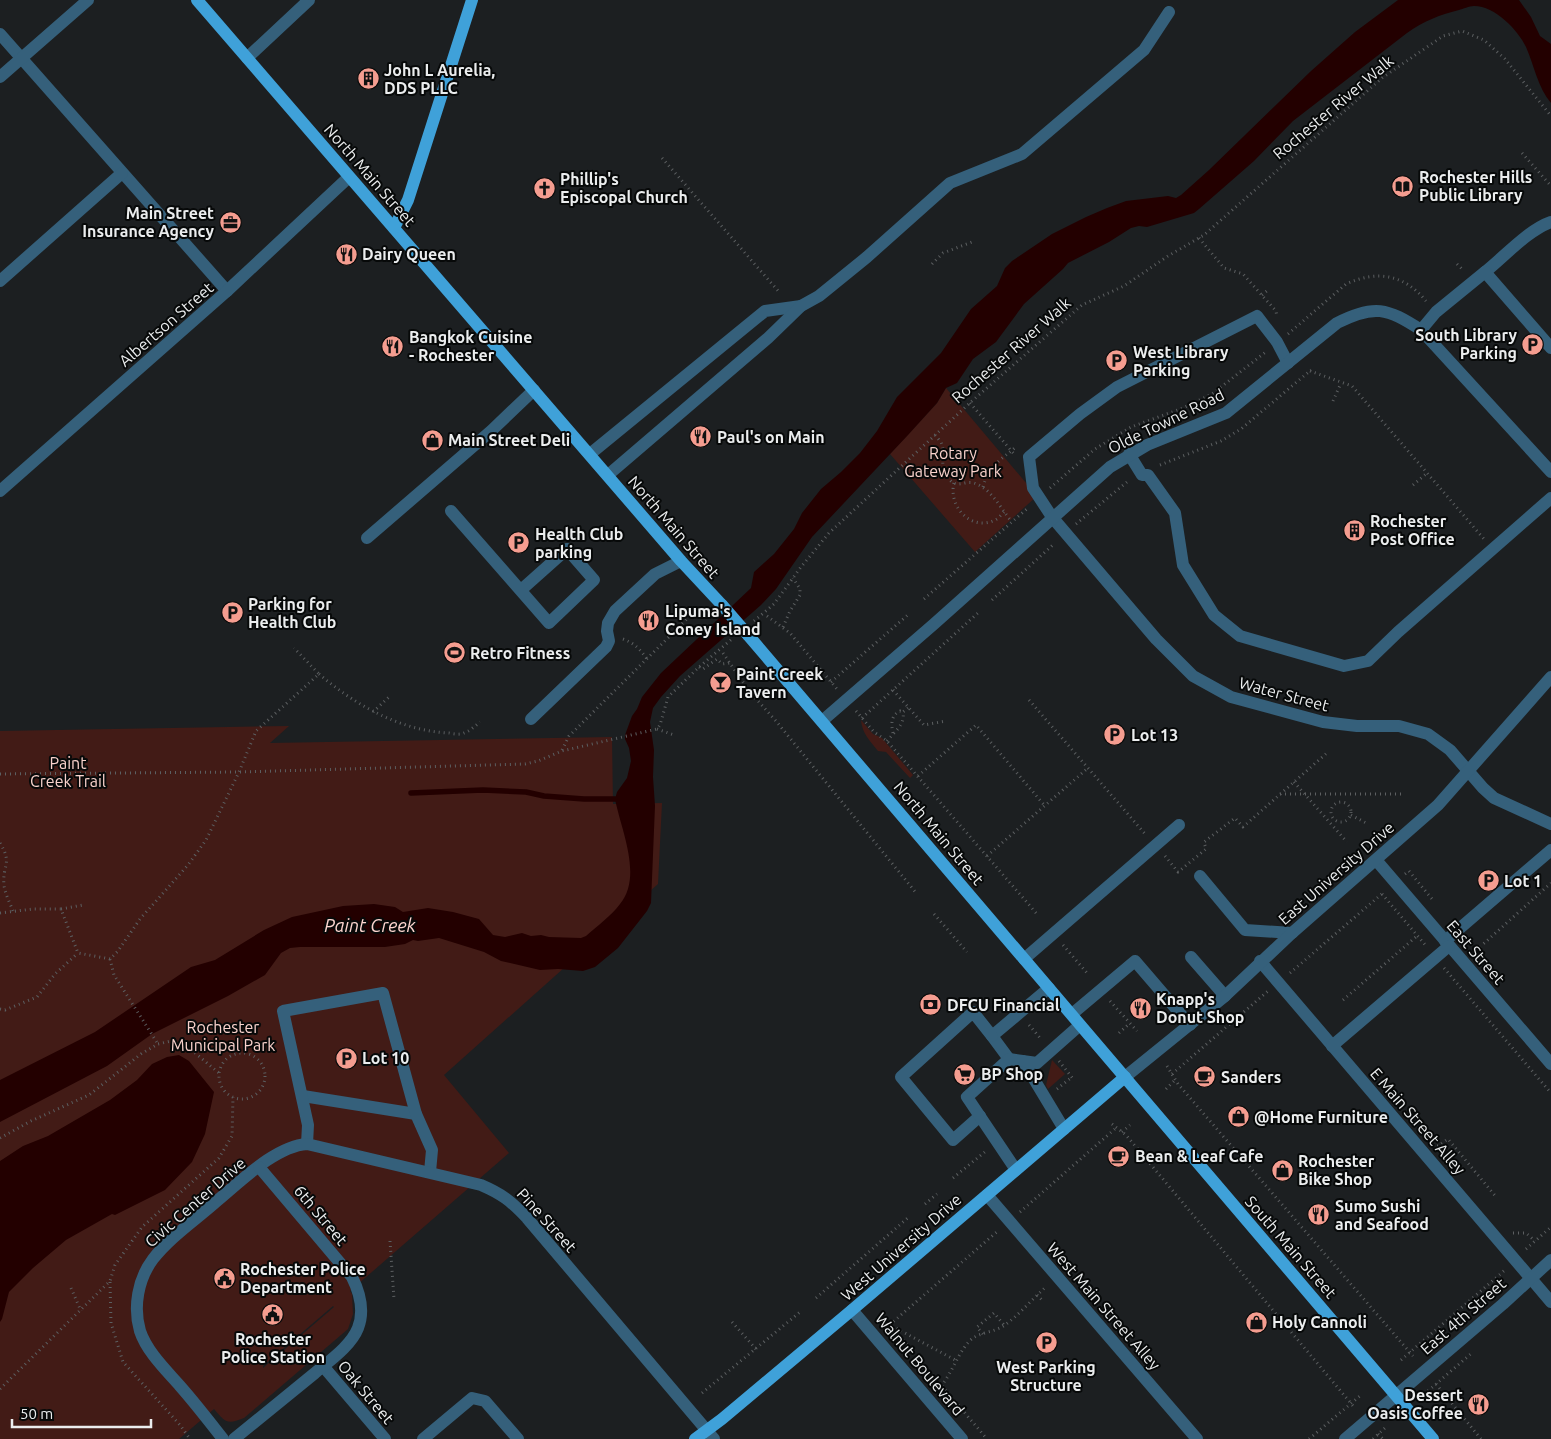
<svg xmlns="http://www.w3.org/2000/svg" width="1551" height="1439" font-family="Ubuntu,sans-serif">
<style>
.green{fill:#421b16;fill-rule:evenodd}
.water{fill:#230000}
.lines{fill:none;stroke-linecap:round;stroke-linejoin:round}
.stream{stroke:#230000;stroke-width:5.5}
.path{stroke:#5c5f61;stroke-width:3;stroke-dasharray:1 4;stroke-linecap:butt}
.minor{stroke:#35607b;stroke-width:12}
.major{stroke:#3fa1d9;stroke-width:12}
.major-bridge{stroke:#3fa1d9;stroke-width:12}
.labels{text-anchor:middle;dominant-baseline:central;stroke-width:4;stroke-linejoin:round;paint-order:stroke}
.poi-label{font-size:16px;font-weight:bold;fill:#ebedee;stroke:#070909;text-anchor:start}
.street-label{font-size:16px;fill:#ebedee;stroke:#070909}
.park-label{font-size:16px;fill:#f9d2cc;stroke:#070909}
.water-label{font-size:18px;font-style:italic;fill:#fdd5cf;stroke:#070909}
</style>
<rect width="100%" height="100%" fill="#1c1f21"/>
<!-- green -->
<g class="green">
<polygon points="946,388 1037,496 975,552 890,454 937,403"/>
<path d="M861 720 873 734 882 738 913 775 910 778 886 752 878 751C870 741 862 733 861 720Z"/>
<path d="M289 726 270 743 612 737 613 804 662 803 658 884 444 1075 509 1153 350 1291 352 1294 353 1314 348 1329 244 1418C227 1425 225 1422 214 1409L179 1439H0V731ZM333 1306 334 1307 263 1368V1366Z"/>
<polygon points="1052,1060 1065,1074 1048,1089 1046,1085"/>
</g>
<!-- water -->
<g class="water">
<path d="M1398 0H1519L1531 17 1540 36 1551 44V103C1538 88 1534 65 1526 47 1518 30 1495 6 1474 6 1469 6 1463 9 1459 10 1439 15 1424 21 1407 33L1293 121 1254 161 1199 209 1194 213 1147 227 1139 226 1131 228 1109 242 1068 263 1063 269 1024 304 996 342 973 359 957 383 946 388 937 403 908 435 812 537 776 589 761 605 680 676 661 697 653 708 650 722 654 750 653 777 655 806 651 903 647 911 618 948 595 967 583 971 558 969 540 970 501 961 484 952 439 938 418 941 413 940 405 944 385 947H300L290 948 281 953 265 975 228 996 152 1034 107 1066 0 1122V1080L95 1032 191 967 215 960 264 930 292 917 343 906 374 904 395 907 403 912 428 908 453 912 479 919 493 935 505 937 522 933 531 936 541 935 549 937 581 938 586 936C597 926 611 916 620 904 643 876 621 830 615 799L617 792 627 778 631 761 629 748 625 739V735L632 716 637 709 642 697 661 673 751 588 754 572 774 554 794 529 802 513 821 489 841 472 860 453 877 431 897 397 941 353 971 309 997 286 1005 268 1012 261 1052 234 1086 217 1107 208 1126 201 1168 196 1176 198 1181 195 1209 170 1311 71 1355 32Z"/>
<polygon points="179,1055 189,1061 214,1092 205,1134 192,1162 165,1190 115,1215 112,1214 66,1240 33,1268 9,1292 2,1319 0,1322 0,1161 23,1146 48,1136 110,1100 137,1080 152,1064 167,1057"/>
</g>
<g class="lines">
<!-- stream -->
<polyline class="stream" points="411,793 483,790 526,792 544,796 584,799 615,799"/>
<!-- path -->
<g class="path">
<polyline points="1522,153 1551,186"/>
<polyline points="662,158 780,293"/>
<polyline points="1199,238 1224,268 1243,274 1276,311 1277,317"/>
<polyline points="932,264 943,253 972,242"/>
<polyline points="1457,264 1463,270"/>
<polyline points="1262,295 1269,289"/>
<path d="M1288 334 1346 284C1377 270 1404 274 1426 301"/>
<polyline points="1310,371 1352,386 1484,539"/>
<polyline points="1333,401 1341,383"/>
<polyline points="970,403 1015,455"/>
<path d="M935 435C937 438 941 441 942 445 945 454 940 466 946 475 956 491 963 480 974 483 992 489 1000 508 1012 522"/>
<polyline points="1160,465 1221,441 1241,429 1311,370"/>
<path d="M954 483C948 506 971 532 995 520 998 519 1001 515 1004 512"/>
<polyline points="1413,485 1427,473"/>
<path d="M983 487C989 465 1001 460 1017 446"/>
<polyline points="1050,488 1095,449 1131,427 1183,408 1212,394 1267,351"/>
<polyline points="1076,524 1127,482"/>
<polyline points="924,599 1029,507"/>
<polyline points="992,600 1055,543"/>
<polyline points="767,616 790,633 837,689"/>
<polyline points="754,621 774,604 801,567 829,533 972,401 1082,305 1124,286 1168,256 1204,235 1382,78 1443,36 1462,31 1484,40 1505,59 1551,116"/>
<polyline points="783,627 790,611 800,595 800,589 793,578"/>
<path d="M623 639C634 643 640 649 647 659"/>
<polyline points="723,653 749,691 776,721 917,894"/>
<polyline points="699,667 703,669 717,659 722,664 730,663"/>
<path d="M319 674C355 705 401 731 449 733 454 734 460 735 464 733 470 731 475 726 480 722"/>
<polyline points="831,682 910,613"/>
<polyline points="893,690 924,725 946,721"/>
<polyline points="1029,700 1146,835"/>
<polyline points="856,711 874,732 887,741 1037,914"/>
<polyline points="373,712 390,696"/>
<polyline points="862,718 979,612"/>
<polyline points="657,729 674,735"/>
<path d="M893 733C891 724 891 715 900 711L903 712"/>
<path d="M887 741C895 731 905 725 903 712L908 708"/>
<polyline points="562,750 569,736 690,616"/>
<polyline points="0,774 239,772 525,764 538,761 562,751 657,729 660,725 668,697 699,667 732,639"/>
<polyline points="918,776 976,725 1045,806"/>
<polyline points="1294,782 1347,842"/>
<polyline points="1280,794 1402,794"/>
<circle cx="1341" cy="812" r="10"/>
<polyline points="1351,815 1368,824"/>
<path d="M0 843C13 864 2 865 4 885 5 894 10 903 13 911"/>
<polyline points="987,856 1088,768"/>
<polyline points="1165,856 1178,872 1206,849 1204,842 1235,818 1243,827 1328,752"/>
<polyline points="1405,874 1409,871 1432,899"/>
<polyline points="1382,894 1427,947"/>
<polyline points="61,909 83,905"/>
<polyline points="0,913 33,909 61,909 78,953 110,959 118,951 140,919 188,865 206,840 239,772 256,731 319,674 294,648"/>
<polyline points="934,914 967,952"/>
<polyline points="1063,945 1087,973"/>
<polyline points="1480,947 1551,883"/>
<polyline points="110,959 114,975 158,1044"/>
<polyline points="1444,968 1551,1093"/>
<polyline points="1290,973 1384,892"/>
<polyline points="1343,1000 1417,936"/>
<polyline points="1110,1001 1137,1031"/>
<polyline points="0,1009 5,1010 37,997 55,974 78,953"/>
<polyline points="1029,1025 1041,1039"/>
<polyline points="1119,1033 1130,1023"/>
<circle cx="242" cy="1076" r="23"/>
<polyline points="1059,1061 1074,1080"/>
<polyline points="1167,1066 1178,1084 1413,1356"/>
<polyline points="1172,1074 1268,991"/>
<polyline points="1057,1089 1072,1077"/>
<polyline points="1166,1089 1175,1080"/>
<polyline points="1112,1124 1126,1135 1354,1407"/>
<polyline points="1122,1132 1130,1125"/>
<polyline points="0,1138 31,1121 89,1095 141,1054 158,1044 171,1041 189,1048 219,1073"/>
<polyline points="1437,1146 1438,1146 1448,1139 1497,1198"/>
<polyline points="953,1178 986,1151"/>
<polyline points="925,1204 937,1194"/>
<polyline points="1020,1212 1116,1128"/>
<polyline points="1513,1233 1526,1233 1535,1241"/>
<polyline points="390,1241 394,1299"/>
<polyline points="1526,1249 1551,1227"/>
<polyline points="110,1282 111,1323 123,1362 180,1425 190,1439"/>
<polyline points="71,1288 81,1311"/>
<polyline points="1037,1295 1043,1301"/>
<polyline points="816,1298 910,1216"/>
<polyline points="732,1322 756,1349"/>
<polyline points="890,1325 987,1439"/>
<polyline points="892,1326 957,1361"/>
<polyline points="886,1328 999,1230"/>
<polyline points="983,1334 977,1327 994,1313 1004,1325"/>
<polyline points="1401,1360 1505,1270"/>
<polyline points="1436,1384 1481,1439"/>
<path d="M941 1386C953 1372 959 1349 973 1338 982 1332 995 1332 1005 1325 1020 1314 1033 1298 1047 1286"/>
<polyline points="0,1389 110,1281 115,1265 142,1227 219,1158 232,1136 233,1097"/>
<polyline points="1428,1391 1473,1352"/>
<polyline points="702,1393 800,1312"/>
<polyline points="1378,1434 1383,1439"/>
<polyline points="1309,1439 1361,1395"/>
<polyline points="1373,1439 1386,1427"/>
</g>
<!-- minor -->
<g class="minor">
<polyline points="0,34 227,291"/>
<polyline points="247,58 309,0"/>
<polyline points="0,77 88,0"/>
<path d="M1485 272C1504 257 1528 230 1551 222"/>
<polyline points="0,281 122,173"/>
<polyline points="1421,330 1436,312 1485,272 1551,348"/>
<polyline points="1288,363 1277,342 1257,316 1117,387 1080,414 1029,457 1033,488 1052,517 1156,639 1193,676 1231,697 1323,722 1357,726 1399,726 1428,734 1450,750 1483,788 1494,798 1551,824"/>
<polyline points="590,454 765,311 801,306"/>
<polyline points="1129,454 1142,475 1148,475 1175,513 1183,565 1214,615 1240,636 1344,666 1368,661 1398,632 1551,498"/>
<polyline points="608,475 768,338 801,306 819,296 867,257 950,183 1022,154 1144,50 1169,12"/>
<polyline points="0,491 227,291 349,177"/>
<polyline points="451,511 549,623 594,580 567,549 521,590"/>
<polyline points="367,538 491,431 534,390"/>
<polyline points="531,719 606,647 609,641 607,631 608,623 615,611 655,574 681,561"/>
<path d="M822 721 934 624 1110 467 1147 445 1226 413 1337 323C1374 304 1387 308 1421 330L1551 472"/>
<polyline points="1376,860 1551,1064"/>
<polyline points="1200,876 1245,930 1292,933"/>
<polyline points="1445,941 1551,850"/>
<polyline points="1191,957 1225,996"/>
<polyline points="1024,959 1179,825"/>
<polyline points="1260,961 1551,1302"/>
<polyline points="1072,1014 1135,961 1190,1025"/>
<polyline points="1332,1046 1449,946"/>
<polyline points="1009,1059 992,1036 1049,988"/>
<polyline points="1023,1061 1064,1129"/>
<polyline points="1125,1077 1225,996 1292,933 1438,805 1551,677"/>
<polyline points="303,1096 416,1114"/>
<polyline points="980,1116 953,1140 901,1077 973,1012 992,1036"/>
<polyline points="307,1144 308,1125 283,1011 383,993 416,1114 432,1150 430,1172"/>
<polyline points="1016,1170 967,1097 1009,1059 1037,1063 1080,1025"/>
<polyline points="987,1195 1197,1439"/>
<polyline points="852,1310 962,1439"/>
<polyline points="323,1366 385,1439"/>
<path d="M223 1439C209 1421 195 1403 180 1386 166 1370 147 1352 140 1331 133 1307 138 1279 153 1259 171 1236 197 1219 218 1200 241 1181 276 1146 307 1144L481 1185C502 1194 511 1201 527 1218L714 1439"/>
<path d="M234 1439C261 1417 288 1395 315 1373 329 1361 351 1346 358 1328 365 1310 360 1293 352 1277L259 1167"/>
<polyline points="423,1439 472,1398 485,1401 518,1439"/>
<polyline points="1345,1439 1503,1304 1551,1260"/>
</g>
<!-- major -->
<g class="major">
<polyline points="197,0 681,561 722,605"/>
<polyline points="394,228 408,200 472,0"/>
<polyline points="748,635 1433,1439"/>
<polyline points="695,1439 722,1419 852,1310 1125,1077"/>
</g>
<!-- major-bridge -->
<polyline class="major-bridge" points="722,605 748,635"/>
</g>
<!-- icons -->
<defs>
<symbol id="building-disc" viewBox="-11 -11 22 22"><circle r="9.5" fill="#f59d90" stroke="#070909"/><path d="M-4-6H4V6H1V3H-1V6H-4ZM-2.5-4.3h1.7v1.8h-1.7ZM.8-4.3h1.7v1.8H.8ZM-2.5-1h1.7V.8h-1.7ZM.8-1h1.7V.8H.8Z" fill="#111"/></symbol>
<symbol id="library-disc" viewBox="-11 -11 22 22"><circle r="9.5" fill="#f59d90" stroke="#070909"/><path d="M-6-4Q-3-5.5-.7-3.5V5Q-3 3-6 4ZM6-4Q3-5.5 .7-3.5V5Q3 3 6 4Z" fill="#111"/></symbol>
<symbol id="church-disc" viewBox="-11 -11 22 22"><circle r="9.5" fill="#f59d90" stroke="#070909"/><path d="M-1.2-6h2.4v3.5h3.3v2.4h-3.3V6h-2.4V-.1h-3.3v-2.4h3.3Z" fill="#111"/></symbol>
<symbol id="office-disc" viewBox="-11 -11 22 22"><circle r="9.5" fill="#f59d90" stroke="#070909"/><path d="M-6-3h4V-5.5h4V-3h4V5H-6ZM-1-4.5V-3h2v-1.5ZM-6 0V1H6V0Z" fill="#111"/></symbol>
<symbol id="restaurant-disc" viewBox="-11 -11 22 22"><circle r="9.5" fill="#f59d90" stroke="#070909"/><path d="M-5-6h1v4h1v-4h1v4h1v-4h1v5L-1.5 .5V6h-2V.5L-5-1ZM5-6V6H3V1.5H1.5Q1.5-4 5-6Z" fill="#111"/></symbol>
<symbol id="parking-disc" viewBox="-11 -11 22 22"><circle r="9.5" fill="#f59d90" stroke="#070909"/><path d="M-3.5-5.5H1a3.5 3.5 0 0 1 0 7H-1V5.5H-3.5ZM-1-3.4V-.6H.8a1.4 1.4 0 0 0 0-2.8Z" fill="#111"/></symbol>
<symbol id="shop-disc" viewBox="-11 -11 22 22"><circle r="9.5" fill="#f59d90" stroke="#070909"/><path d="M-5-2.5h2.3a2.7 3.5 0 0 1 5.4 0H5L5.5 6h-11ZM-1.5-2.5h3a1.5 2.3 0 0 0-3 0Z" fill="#111"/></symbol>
<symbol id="stadium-disc" viewBox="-11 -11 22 22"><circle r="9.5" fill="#f59d90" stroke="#070909"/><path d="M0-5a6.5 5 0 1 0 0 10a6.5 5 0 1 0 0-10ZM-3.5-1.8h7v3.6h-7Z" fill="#111"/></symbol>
<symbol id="bar-disc" viewBox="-11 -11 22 22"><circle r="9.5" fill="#f59d90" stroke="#070909"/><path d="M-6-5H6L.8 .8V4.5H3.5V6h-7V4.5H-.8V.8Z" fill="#111"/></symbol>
<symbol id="bank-disc" viewBox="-11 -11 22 22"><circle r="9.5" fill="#f59d90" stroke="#070909"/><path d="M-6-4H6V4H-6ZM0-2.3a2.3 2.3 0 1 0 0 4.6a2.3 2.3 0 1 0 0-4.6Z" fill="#111"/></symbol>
<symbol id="supermarket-disc" viewBox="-11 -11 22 22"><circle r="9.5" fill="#f59d90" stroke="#070909"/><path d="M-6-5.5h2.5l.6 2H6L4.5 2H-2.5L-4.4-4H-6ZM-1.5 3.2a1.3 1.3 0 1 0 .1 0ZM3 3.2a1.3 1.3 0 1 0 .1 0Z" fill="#111"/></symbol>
<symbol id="cafe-disc" viewBox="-11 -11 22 22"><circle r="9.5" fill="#f59d90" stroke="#070909"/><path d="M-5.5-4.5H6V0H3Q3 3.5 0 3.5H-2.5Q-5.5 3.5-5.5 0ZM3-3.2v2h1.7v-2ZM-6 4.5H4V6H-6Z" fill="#111"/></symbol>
<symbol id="civic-disc" viewBox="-11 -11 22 22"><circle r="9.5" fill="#f59d90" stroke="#070909"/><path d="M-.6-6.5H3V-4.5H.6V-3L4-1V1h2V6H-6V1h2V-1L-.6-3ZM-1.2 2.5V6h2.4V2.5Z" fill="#111"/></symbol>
</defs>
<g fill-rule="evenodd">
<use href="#building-disc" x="356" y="66" width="25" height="25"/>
<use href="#library-disc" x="1390" y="174" width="25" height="25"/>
<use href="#church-disc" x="532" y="176" width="25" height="25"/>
<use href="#office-disc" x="218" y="210" width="25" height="25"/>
<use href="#restaurant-disc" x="334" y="242" width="25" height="25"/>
<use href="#parking-disc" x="1520" y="332" width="25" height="25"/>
<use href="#restaurant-disc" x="380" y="334" width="25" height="25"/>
<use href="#parking-disc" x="1104" y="348" width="25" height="25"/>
<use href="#restaurant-disc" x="688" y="424" width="25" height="25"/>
<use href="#shop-disc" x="420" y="428" width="25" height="25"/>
<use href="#building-disc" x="1342" y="518" width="25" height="25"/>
<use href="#parking-disc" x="506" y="530" width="25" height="25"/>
<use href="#parking-disc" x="220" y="600" width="25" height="25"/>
<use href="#restaurant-disc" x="636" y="608" width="25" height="25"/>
<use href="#stadium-disc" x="442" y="640" width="25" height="25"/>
<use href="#bar-disc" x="708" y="670" width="25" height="25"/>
<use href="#parking-disc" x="1102" y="722" width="25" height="25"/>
<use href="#parking-disc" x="1476" y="868" width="25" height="25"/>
<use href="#bank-disc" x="918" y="992" width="25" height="25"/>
<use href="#restaurant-disc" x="1128" y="996" width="25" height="25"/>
<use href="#parking-disc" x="334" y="1046" width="25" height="25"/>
<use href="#supermarket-disc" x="952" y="1062" width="25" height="25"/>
<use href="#cafe-disc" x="1192" y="1064" width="25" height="25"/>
<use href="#shop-disc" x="1226" y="1104" width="25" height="25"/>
<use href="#cafe-disc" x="1106" y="1144" width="25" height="25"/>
<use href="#shop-disc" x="1270" y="1158" width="25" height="25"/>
<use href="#restaurant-disc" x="1306" y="1202" width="25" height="25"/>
<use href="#civic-disc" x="212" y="1266" width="25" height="25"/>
<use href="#civic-disc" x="260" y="1302" width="25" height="25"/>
<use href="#shop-disc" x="1244" y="1310" width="25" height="25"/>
<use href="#parking-disc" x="1034" y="1330" width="25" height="25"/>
<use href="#restaurant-disc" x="1466" y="1392" width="25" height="25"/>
</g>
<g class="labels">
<!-- poi labels -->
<g class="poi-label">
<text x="384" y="70">John L Aurelia,<tspan x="384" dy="18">DDS PLLC</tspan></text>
<text x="1419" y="177">Rochester Hills<tspan x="1419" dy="18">Public Library</tspan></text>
<text x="560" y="179">Phillip's<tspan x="560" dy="18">Episcopal Church</tspan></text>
<text x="214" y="213" text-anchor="end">Main Street<tspan x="214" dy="18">Insurance Agency</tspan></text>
<text x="362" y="254">Dairy Queen</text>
<text x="1517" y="335" text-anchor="end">South Library<tspan x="1517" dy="18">Parking</tspan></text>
<text x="409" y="337">Bangkok Cuisine<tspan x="409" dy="18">- Rochester</tspan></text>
<text x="1133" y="352">West Library<tspan x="1133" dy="18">Parking</tspan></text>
<text x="717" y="437">Paul's on Main</text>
<text x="448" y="440">Main Street Deli</text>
<text x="1370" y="521">Rochester<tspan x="1370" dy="18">Post Office</tspan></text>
<text x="535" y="534">Health Club<tspan x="535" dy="18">parking</tspan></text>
<text x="248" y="604">Parking for<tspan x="248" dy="18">Health Club</tspan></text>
<text x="665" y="611">Lipuma's<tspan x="665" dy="18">Coney Island</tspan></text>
<text x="470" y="653">Retro Fitness</text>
<text x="736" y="674">Paint Creek<tspan x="736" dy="18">Tavern</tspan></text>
<text x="1131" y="735">Lot 13</text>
<text x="1504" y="881">Lot 1</text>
<text x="1156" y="999">Knapp's<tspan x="1156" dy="18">Donut Shop</tspan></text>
<text x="947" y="1005">DFCU Financial</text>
<text x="362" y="1058">Lot 10</text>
<text x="981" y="1074">BP Shop</text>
<text x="1221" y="1077">Sanders</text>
<text x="1254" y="1117">@Home Furniture</text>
<text x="1135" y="1156">Bean &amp; Leaf Cafe</text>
<text x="1298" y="1161">Rochester<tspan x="1298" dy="18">Bike Shop</tspan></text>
<text x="1335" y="1206">Sumo Sushi<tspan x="1335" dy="18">and Seafood</tspan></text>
<text x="240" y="1269">Rochester Police<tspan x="240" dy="18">Department</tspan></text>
<text x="1272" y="1322">Holy Cannoli</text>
<text x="273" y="1339" text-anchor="middle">Rochester<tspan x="273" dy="18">Police Station</tspan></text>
<text x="1046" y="1367" text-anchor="middle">West Parking<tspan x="1046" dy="18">Structure</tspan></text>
<text x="1463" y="1395" text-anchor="end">Dessert<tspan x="1463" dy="18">Oasis Coffee</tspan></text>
</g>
<!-- street labels -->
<g class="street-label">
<text transform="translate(1333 107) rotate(-40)">Rochester River Walk</text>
<text transform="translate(370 175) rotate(49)">North Main Street</text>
<text transform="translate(166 324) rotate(-41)">Albertson Street</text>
<text transform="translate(1011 350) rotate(-41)">Rochester River Walk</text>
<text transform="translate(1166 421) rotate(-26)">Olde Towne Road</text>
<text transform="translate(674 527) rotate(49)">North Main Street</text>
<text transform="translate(1284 694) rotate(15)">Water Street</text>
<text transform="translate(939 833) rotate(50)">North Main Street</text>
<text transform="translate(1336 873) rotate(-41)">East University Drive</text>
<text transform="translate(1476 952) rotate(49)">East Street</text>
<text transform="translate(1418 1121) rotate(49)">E Main Street Alley</text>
<text transform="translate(195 1202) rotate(-41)">Civic Center Drive</text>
<text transform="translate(321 1215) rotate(50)">6th Street</text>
<text transform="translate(547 1220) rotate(48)">Pine Street</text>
<text transform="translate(901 1247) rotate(-41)">West University Drive</text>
<text transform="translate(1291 1247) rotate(49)">South Main Street</text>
<text transform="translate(1104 1306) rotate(49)">West Main Street Alley</text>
<text transform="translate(1463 1316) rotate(-41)">East 4th Street</text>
<text transform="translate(920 1364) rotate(50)">Walnut Boulevard</text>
<text transform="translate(366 1392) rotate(50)">Oak Street</text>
</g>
<!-- park labels -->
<g class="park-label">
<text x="953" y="453">Rotary<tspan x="953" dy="18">Gateway Park</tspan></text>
<text x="68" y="763">Paint<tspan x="68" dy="18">Creek Trail</tspan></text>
<text x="223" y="1027">Rochester<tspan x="223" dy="18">Municipal Park</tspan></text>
</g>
<!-- water labels -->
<g class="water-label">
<text x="370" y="925">Paint Creek</text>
</g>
</g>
<!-- scale -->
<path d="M12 1419v8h139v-8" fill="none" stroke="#ebedee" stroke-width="2.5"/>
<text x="20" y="1419" font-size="15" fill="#ebedee" stroke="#070909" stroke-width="4" paint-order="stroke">50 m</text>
</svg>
